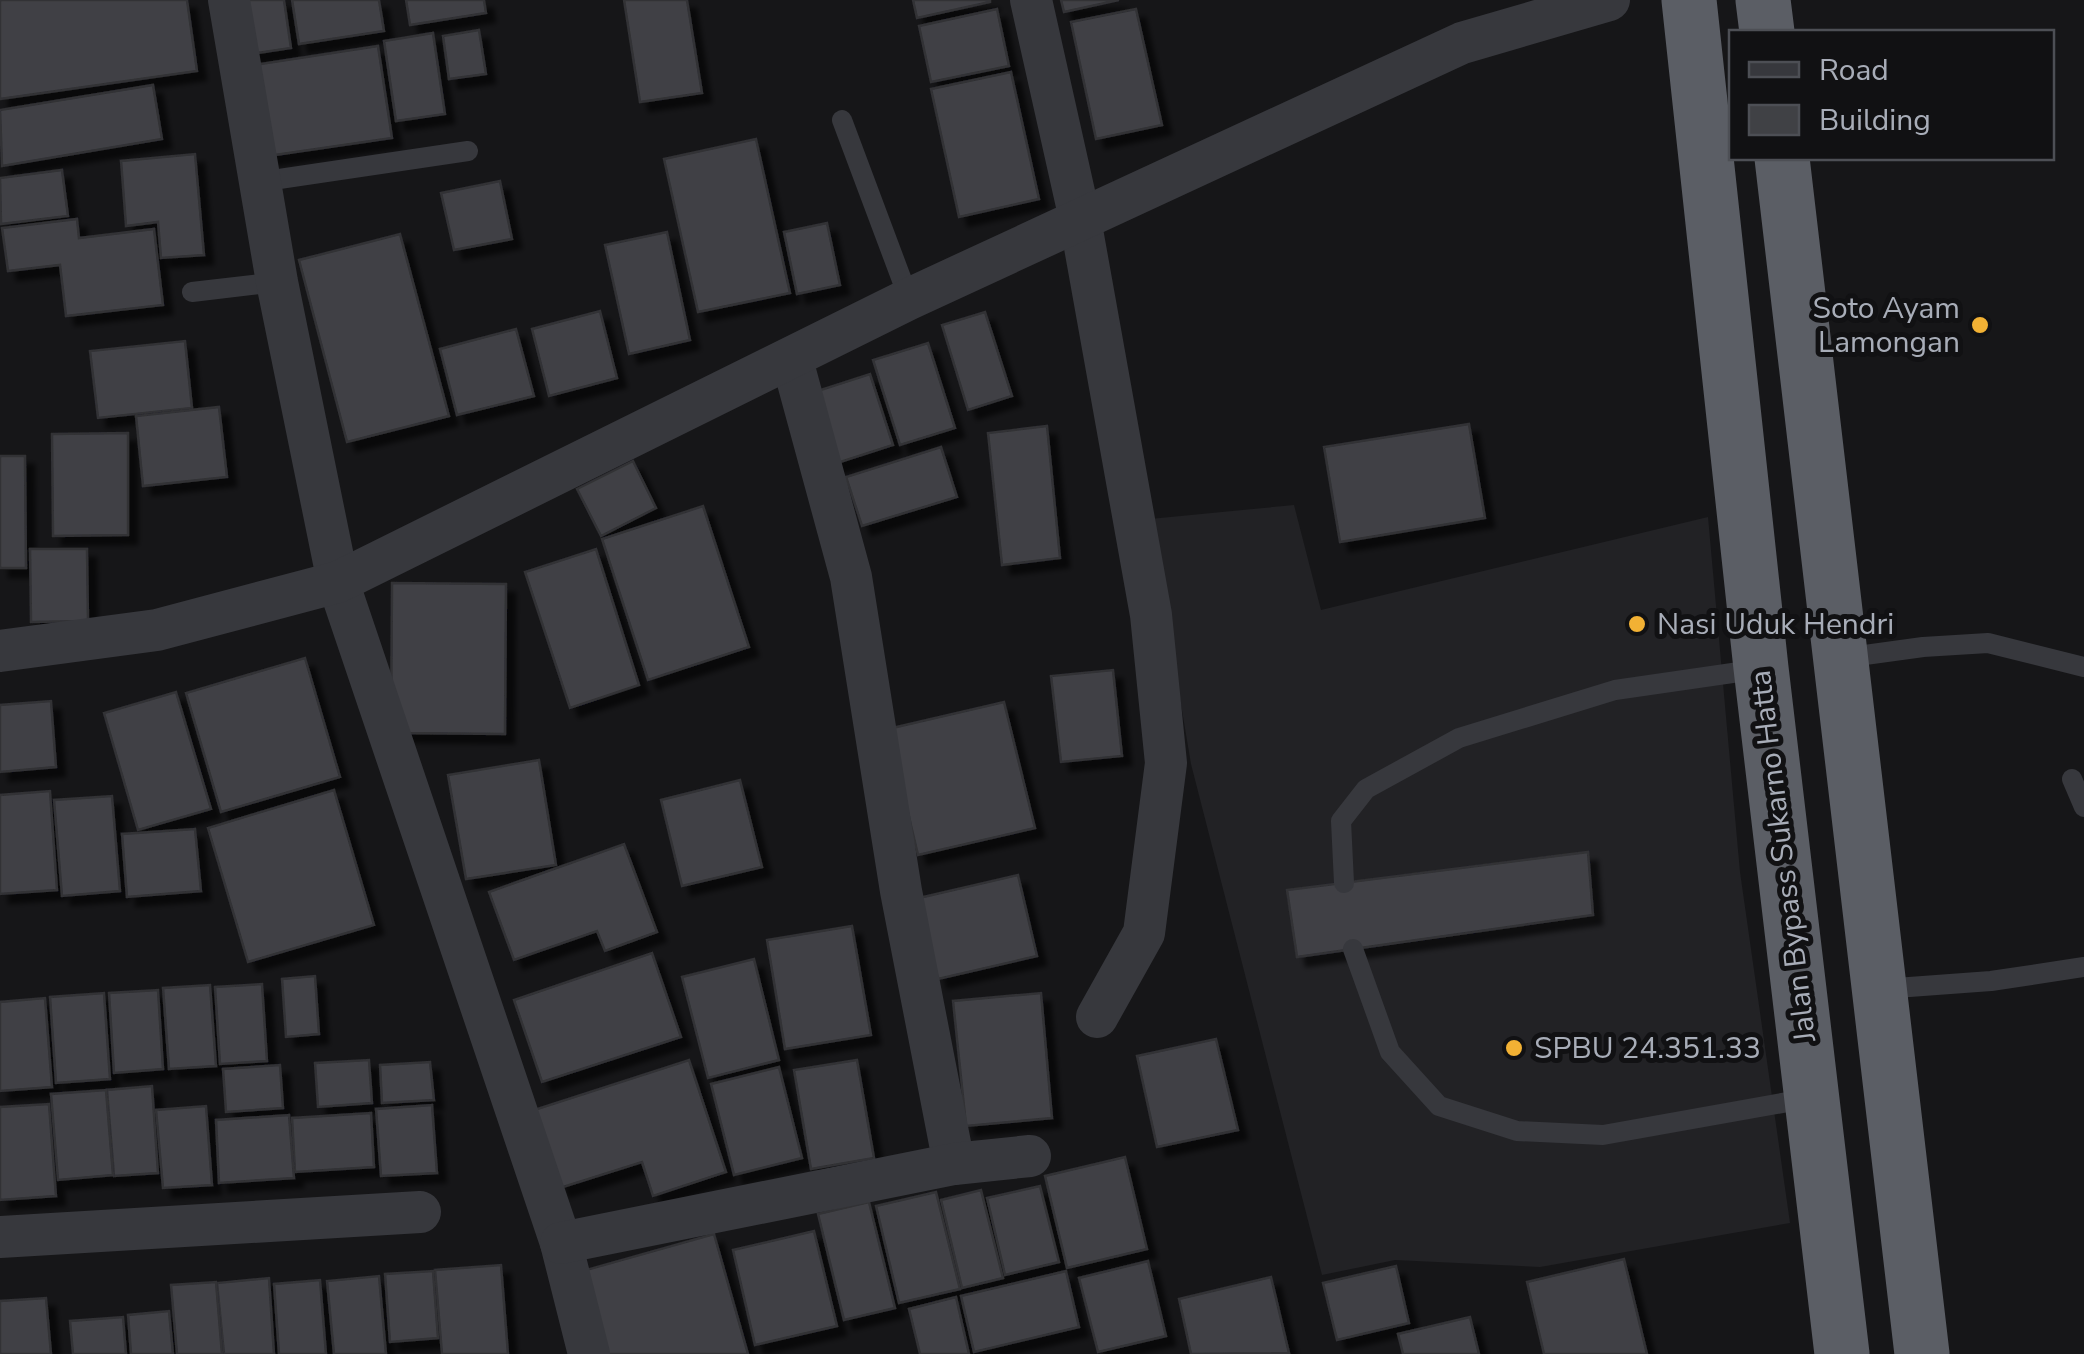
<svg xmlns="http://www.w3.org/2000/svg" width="2084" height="1354" font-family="'Nunito Sans',sans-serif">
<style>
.built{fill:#222225}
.building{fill:#404145;stroke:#303034;stroke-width:2.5;filter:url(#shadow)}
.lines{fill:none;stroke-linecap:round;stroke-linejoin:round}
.service{stroke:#37383d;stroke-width:20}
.minor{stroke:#37383d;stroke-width:42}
.trunk{stroke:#5b5e65;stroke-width:55}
.poi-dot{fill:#f2b134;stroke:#111113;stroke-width:4}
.labels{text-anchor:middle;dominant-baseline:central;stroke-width:10;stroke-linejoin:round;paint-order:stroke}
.poi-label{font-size:30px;fill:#a8adb8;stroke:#111113;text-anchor:start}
.street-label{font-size:30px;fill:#a8adb8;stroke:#111113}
</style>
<defs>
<filter id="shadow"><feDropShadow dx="9" dy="9" stdDeviation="2.5" flood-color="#0009"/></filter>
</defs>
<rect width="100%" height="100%" fill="#161618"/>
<!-- built -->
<polygon class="built" points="1294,505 1321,610 1708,517 1740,872 1790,1223 1540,1267 1395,1260 1322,1275 1191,764 1150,519"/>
<!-- building -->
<g class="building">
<polygon points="0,0 187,0 197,71 0,99"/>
<polygon points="235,0 284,0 291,48 244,55"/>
<polygon points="292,0 379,0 384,31 299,44"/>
<polygon points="406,0 484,0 486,13 410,25"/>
<polygon points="624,0 687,0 702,93 640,102"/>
<polygon points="913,0 990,0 990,2 917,18"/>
<polygon points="1061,0 1119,0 1064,12"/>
<polygon points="997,9 1009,66 931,82 919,26"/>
<polygon points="1136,9 1162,125 1096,139 1071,22"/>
<polygon points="479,30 486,74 449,79 443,36"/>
<polygon points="433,33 445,114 396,121 384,41"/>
<polygon points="378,46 392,138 268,156 254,65"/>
<polygon points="1011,72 1039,199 959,217 931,89"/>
<polygon points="153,85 162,139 2,166 0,110"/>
<polygon points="756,139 790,293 698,312 664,159"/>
<polygon points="195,154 204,255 161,258 158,222 126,226 121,161"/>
<polygon points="62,170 68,216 1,224 0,178"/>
<polygon points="500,181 512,239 454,250 441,193"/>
<polygon points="77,219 79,238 154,229 163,305 66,316 60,265 8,271 2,228"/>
<polygon points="827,223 840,285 797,294 784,232"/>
<polygon points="667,232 690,340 629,354 605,245"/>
<polygon points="400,234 449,416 347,442 299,260"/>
<polygon points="600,311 617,378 549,396 532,329"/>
<polygon points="985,312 1012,396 968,410 942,325"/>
<polygon points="516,329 534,396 457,415 440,349"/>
<polygon points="185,341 192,408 98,418 90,351"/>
<polygon points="928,343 955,428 900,445 873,360"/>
<polygon points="870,374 893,445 828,466 805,395"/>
<polygon points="219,407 227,477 143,486 136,416"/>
<polygon points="1469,424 1485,518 1340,542 1324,447"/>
<polygon points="1047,426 1060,558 1002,565 988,433"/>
<polygon points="128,433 128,535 53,536 52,434"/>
<polygon points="941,447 957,497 862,526 846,477"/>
<polygon points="0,456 25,456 26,568 0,568"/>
<polygon points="633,461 656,508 601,536 577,489"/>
<polygon points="703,506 749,647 648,680 602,539"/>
<polygon points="30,549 87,549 88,621 31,622"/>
<polygon points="596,549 639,685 570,708 525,572"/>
<polygon points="392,583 506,584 505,734 391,733"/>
<polygon points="305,658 340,777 221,812 186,693"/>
<polygon points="1113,670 1122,756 1061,762 1051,676"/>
<polygon points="176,692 211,809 138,830 104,713"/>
<polygon points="51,701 56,767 0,772 0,705"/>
<polygon points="1004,702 1035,828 918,855 888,729"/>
<polygon points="539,760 556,865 466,879 448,775"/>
<polygon points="740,780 762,867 682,886 661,800"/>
<polygon points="334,790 374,925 248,962 208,828"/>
<polygon points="50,791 57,890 0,894 0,795"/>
<polygon points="112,796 120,891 62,896 54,800"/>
<polygon points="195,829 201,891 127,897 122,834"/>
<polygon points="624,844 657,932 605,951 597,931 514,960 489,892"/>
<polygon points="1588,852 1593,915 1297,957 1287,890"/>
<polygon points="1018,875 1037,956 938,979 919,898"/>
<polygon points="852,926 871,1035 785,1049 767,940"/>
<polygon points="652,953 681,1037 542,1082 514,1000"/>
<polygon points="754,959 779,1060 708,1078 682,977"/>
<polygon points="315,976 319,1034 286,1037 282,979"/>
<polygon points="262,984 267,1061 220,1064 215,987"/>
<polygon points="210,985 216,1066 169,1069 163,988"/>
<polygon points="158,990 163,1069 114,1073 109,993"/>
<polygon points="104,993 110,1079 56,1083 50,997"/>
<polygon points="1041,993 1052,1118 966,1126 953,1001"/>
<polygon points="45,998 52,1087 0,1091 0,1002"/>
<polygon points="1216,1039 1238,1130 1157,1147 1137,1056"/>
<polygon points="369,1060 372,1103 318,1107 315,1063"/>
<polygon points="689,1060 726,1172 653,1196 642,1162 560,1188 534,1110"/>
<polygon points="857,1060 874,1158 811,1169 794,1070"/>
<polygon points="430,1062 434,1100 382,1103 380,1065"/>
<polygon points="280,1065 283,1108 226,1112 223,1069"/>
<polygon points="779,1067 802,1158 734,1175 711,1084"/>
<polygon points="152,1086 158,1173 114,1176 107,1090"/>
<polygon points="106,1090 113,1175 58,1180 51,1094"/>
<polygon points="49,1104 56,1196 0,1200 0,1107"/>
<polygon points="432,1105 437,1173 381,1176 376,1109"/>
<polygon points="206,1106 212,1185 163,1188 156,1110"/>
<polygon points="371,1113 374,1167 295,1172 292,1118"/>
<polygon points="289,1115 294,1178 219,1183 216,1120"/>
<polygon points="1125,1157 1147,1249 1067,1268 1045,1176"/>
<polygon points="1040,1186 1059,1262 1005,1275 987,1198"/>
<polygon points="981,1190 1003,1278 962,1288 941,1200"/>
<polygon points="936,1192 960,1289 899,1303 876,1206"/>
<polygon points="869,1202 895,1308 844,1320 818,1214"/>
<polygon points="814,1231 837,1326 755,1345 733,1250"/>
<polygon points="714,1234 748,1354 603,1354 579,1272"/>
<polygon points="1624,1259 1647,1354 1544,1354 1527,1282"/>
<polygon points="1148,1261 1166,1336 1098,1352 1079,1278"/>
<polygon points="501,1265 508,1354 442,1354 435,1270"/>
<polygon points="1396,1266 1409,1323 1337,1340 1323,1283"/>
<polygon points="433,1271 438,1338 390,1342 385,1274"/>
<polygon points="1066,1271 1079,1327 974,1352 961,1296"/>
<polygon points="379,1276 386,1354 334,1354 327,1281"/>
<polygon points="1271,1277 1289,1353 1191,1354 1179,1299"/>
<polygon points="269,1278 274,1354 224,1354 217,1283"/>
<polygon points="320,1280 326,1354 279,1354 274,1284"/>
<polygon points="216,1282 222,1354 177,1354 171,1285"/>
<polygon points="956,1297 969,1354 920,1354 909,1309"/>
<polygon points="46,1298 51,1354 0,1354 0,1301"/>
<polygon points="169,1311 173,1354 131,1354 128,1315"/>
<polygon points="123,1317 126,1354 73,1354 70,1321"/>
<polygon points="1470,1317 1479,1354 1403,1354 1398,1334"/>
</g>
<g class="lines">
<!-- service -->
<g class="service">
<polyline points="842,120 909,299"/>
<polyline points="259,182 468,151"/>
<polyline points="192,292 277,282"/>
<polyline points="1843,658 1923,647 1988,643 2084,667"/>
<polyline points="2072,779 2084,807"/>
<polyline points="1344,883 1341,821 1366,789 1459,738 1615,690 1760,669"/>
<polyline points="1353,949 1390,1052 1439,1106 1517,1131 1603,1135 1810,1098"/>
<polyline points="1882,989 1991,981 2084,967"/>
</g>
<!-- minor -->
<g class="minor">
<polyline points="229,0 277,282 338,582 561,1243 589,1354"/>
<polyline points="1031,0 1080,219 1151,615 1166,763 1144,933 1097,1017"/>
<polyline points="792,360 851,577 901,891 954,1164"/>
<polyline points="0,651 157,630 338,582 909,299 1462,43 1609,0"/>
<polyline points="0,1237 420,1212"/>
<polyline points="561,1243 954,1164 1030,1156"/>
</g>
<!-- trunk -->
<g class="trunk">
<polyline points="1689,0 1761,668 1842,1354"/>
<polyline points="1763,0 1767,32"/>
<polyline points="1782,158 1922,1354"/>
</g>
</g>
<!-- markers -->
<g class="poi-dot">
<circle cx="1980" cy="325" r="10"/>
<circle cx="1637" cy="624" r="10"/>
<circle cx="1514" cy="1048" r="10"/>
</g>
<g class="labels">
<!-- poi labels -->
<g class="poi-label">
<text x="1960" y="308" text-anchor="end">Soto Ayam<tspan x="1960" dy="34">Lamongan</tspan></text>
<text x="1657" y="624">Nasi Uduk Hendri</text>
<text x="1534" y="1048">SPBU 24.351.33</text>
</g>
<!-- street labels -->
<g class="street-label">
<text transform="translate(1783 856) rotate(-97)">Jalan Bypass Sukarno Hatta</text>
</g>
</g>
<!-- legend -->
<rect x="1729" y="30" width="325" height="130" fill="#111113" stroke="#4d4f55" stroke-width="2.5"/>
<rect x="1749" y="62" width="50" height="15" fill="#37383d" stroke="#4d4f55" stroke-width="2.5"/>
<text x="1819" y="80" font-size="30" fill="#a8adb8">Road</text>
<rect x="1749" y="105" width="50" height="30" fill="#404145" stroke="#4d4f55" stroke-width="2.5"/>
<text x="1819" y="130" font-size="30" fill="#a8adb8">Building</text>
</svg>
